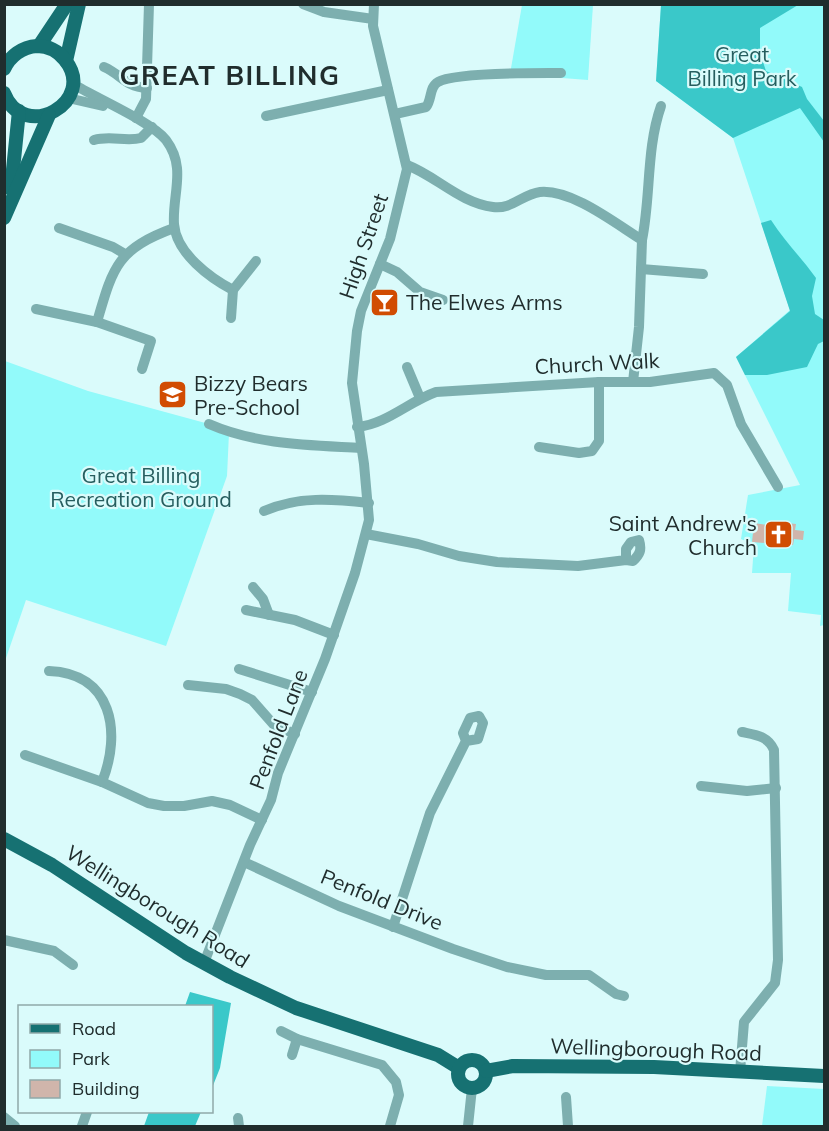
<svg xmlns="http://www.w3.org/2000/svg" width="829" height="1131" font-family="Mulish,sans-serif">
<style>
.green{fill:#92fafa}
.forest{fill:#3ac8c9}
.building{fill:#d0b5ab}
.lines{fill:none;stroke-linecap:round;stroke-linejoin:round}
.minor{stroke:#7dafaf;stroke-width:10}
.major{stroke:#167172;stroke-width:14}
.labels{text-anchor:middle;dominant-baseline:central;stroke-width:4.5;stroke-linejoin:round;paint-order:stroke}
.park-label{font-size:21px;fill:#265e5f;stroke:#dafbfb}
.street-label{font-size:21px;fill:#202d2d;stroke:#dafbfb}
.poi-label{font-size:21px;fill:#202d2d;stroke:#dafbfb;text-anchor:start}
.district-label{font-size:27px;font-weight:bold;letter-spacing:1.5px;fill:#202d2d;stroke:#dafbfb}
</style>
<rect width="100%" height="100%" fill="#dafbfb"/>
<!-- green -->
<g class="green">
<polygon points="522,5 593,5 588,80 510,74"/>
<polygon points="661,5 824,5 824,625 820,626 821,615 788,611 791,573 752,573 754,545 741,539 748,495 800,485 736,357 790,310 733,138 656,81"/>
<polygon points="5,361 88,391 209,424 229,433 227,476 166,646 26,600 5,661"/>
<polygon points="767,1086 824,1089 824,1126 762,1126"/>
</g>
<!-- forest -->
<g class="forest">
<polygon points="661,5 798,5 760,28 760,53 766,71 802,87 807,99 824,121 824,142 800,108 733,138 656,81"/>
<path d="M771 220C785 242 801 257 816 278L812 296 815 314 824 320V341L818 344 807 367 767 375H745L736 357 790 311 761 223Z"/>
<polygon points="190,992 231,1003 220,1068 212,1088 212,1006 185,1006"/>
<polygon points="149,1112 201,1112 195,1126 144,1126"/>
</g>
<!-- building -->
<polygon class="building" points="768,521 796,524 795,530 804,531 803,540 794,539 793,545 752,542 754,523 768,525"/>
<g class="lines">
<!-- minor -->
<g class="minor">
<polyline points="303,4 324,12 373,19"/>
<path d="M104 67C122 75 124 86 147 88"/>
<path d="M73 84C96 98 152 122 166 140 187 168 172 194 174 224 176 253 210 278 233 290"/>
<polyline points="68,98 103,106"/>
<path d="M395 114 426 107C432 100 429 87 438 82 454 72 539 73 561 73"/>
<polyline points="266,116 388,90"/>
<polyline points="136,118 146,99 149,4"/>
<path d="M94 140C111 135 125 142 141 138L152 127"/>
<path d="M407 165C436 176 460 203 493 207 511 210 523 194 540 192 572 189 616 224 642 240L639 327 633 382"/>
<polyline points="59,228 113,247 125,254"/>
<path d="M642 240C651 196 646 149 661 106"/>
<polyline points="380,264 397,272 420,292 443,300"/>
<polyline points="641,269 703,274"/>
<polyline points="36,309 97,322 151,341 142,369"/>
<polyline points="231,318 233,290 256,261"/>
<path d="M97 322C113 267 117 249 174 228"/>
<polyline points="407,367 420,398"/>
<path d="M209 424C257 445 310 445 361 448"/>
<path d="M357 427C387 424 408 402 436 392L599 382H650L714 373 727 385 741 424 778 487"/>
<polyline points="539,447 579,453 592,451 599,441 599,382"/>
<path d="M264 511C298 496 333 499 369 503"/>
<path d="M366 534 418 544 459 556 497 562 578 566 626 560V549L631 542 639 540C642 550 640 554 633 561L626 560"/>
<polyline points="253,587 263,599 269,615"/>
<polyline points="246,610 295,620 334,635"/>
<polyline points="239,669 312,692"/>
<path d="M49 671C112 673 122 732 102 782"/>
<polyline points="188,685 226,689 240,694 252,700 274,725 295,734"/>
<polyline points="25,755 102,782 148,803 164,806 184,806 212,801 230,805 262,820"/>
<polyline points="701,786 747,791 776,788"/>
<polyline points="244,862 339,906 453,949 507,967 546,975 589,975 616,994 624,996"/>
<polyline points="393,927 430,813 466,741 463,733 470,718 479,716 483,723 478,739 466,741"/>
<polyline points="4,940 54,951 73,965"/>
<polyline points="204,963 250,845 271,800 278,773 325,659 355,573 369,520 364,464 352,383 357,331 361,311 390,239 407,169 373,26 374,4"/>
<polyline points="281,1031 297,1039 382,1065 396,1082 399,1095 390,1126"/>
<polyline points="292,1055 297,1039"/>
<path d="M740 1072 744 1022 775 983 778 960 774 750C768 736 756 735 742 732"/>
<polyline points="566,1097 568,1126"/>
<polyline points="4,1117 15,1126"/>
<polyline points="238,1118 239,1126"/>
<polyline points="82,1126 87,1112"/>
<polyline points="468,1126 472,1088"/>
</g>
<!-- major -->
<g class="major">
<polyline points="39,46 67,4"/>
<polyline points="66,61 79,4"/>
<path d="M4 69C10 56 22 47 37 46 48 46 58 51 65 60 98 101 24 144 4 93"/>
<polyline points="11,189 19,111"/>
<polyline points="4,218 49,115"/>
<polyline points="4,839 52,865 186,953 230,977 296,1008 438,1055 459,1068"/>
<circle cx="472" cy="1074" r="14"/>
<polyline points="486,1071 513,1066 654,1067 824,1076"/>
</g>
</g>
<!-- icons -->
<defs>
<symbol id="bar-square" viewBox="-11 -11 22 22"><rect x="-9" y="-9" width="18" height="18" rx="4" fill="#d14c02" stroke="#dafbfb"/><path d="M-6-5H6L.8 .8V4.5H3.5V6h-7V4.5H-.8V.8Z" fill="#fff"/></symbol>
<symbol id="school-square" viewBox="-11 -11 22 22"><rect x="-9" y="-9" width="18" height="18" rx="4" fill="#d14c02" stroke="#dafbfb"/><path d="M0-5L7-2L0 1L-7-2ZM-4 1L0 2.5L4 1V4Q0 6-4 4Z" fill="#fff"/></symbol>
<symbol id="church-square" viewBox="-11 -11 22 22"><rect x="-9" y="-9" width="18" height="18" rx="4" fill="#d14c02" stroke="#dafbfb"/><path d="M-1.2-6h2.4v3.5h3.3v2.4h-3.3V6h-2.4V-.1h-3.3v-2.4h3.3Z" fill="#fff"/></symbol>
</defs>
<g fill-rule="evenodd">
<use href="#bar-square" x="368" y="286" width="33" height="33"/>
<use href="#school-square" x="156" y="378" width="33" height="33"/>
<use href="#church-square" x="762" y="518" width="33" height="33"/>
</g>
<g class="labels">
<!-- park labels -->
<g class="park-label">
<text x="742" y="54">Great<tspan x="742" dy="24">Billing Park</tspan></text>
<text x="141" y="475">Great Billing<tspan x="141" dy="24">Recreation Ground</tspan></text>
</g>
<!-- street labels -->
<g class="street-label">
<text transform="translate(363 246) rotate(-71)">High Street</text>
<text transform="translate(597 363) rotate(-3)">Church Walk</text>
<text transform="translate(278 729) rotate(-69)">Penfold Lane</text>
<text transform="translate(382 899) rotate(22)">Penfold Drive</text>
<text transform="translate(158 906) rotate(32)">Wellingborough Road</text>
<text transform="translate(656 1049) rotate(2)">Wellingborough Road</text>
</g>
<!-- poi labels -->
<g class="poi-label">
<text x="406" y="302">The Elwes Arms</text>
<text x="194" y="383">Bizzy Bears<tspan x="194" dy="24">Pre-School</tspan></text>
<text x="757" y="523" text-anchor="end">Saint Andrew's<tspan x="757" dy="24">Church</tspan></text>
</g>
<!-- district labels -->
<g class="district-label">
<text x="230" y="75">GREAT BILLING</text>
</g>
</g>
<!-- border -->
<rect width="829" height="1131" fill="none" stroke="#202d2d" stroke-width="12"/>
<!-- legend -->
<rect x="18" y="1005" width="195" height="108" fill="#dafbfb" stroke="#90a9a9" stroke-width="1.5"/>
<rect x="30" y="1024" width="30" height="9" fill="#167172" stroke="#90a9a9" stroke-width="1.5"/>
<text x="72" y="1035" font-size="18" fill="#202d2d">Road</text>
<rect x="30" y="1050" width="30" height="18" fill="#92fafa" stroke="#90a9a9" stroke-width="1.5"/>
<text x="72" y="1065" font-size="18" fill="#202d2d">Park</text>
<rect x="30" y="1080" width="30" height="18" fill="#d0b5ab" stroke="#90a9a9" stroke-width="1.5"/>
<text x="72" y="1095" font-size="18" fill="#202d2d">Building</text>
</svg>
